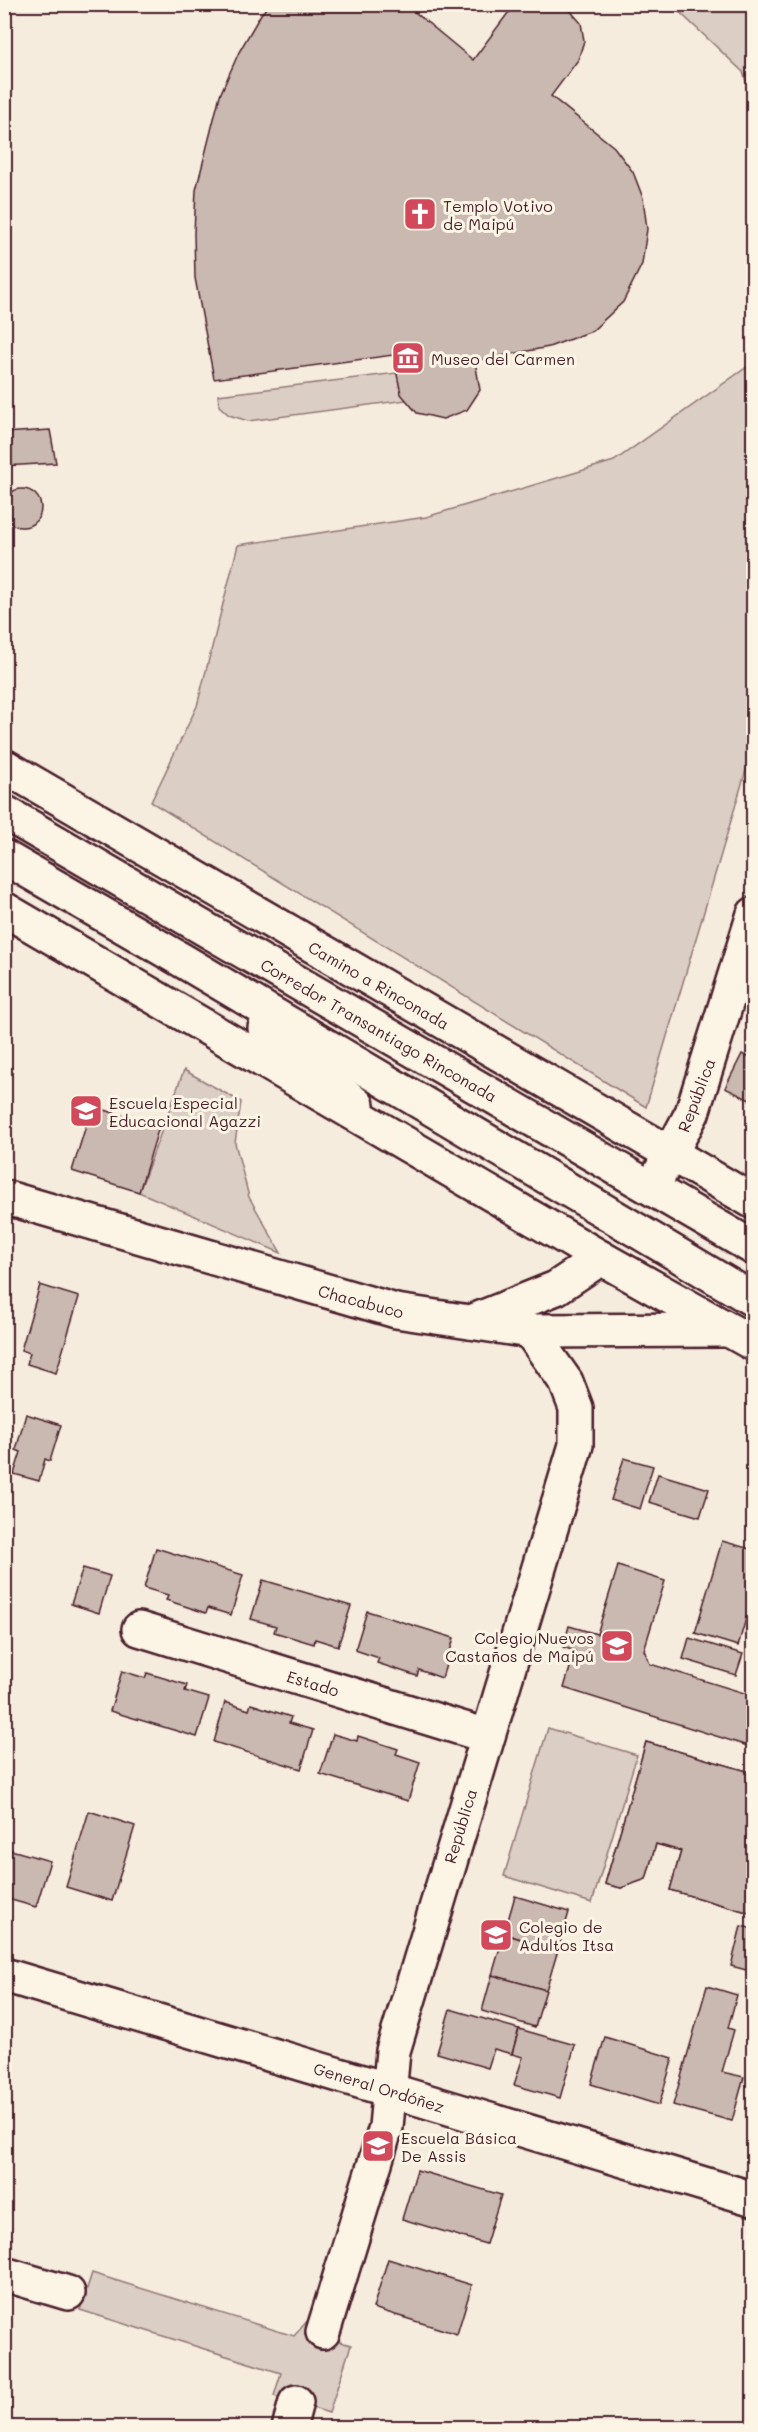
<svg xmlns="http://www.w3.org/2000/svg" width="758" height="2432" font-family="Mali,sans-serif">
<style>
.green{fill:#dbcec4;stroke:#927678;stroke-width:1.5}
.building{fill:#cab9b1;stroke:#4a1f2b;stroke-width:1.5}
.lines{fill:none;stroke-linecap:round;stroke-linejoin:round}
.minor-casing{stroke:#4a1f2b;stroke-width:38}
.major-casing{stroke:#4a1f2b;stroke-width:38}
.minor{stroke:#fcf5e5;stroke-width:33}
.major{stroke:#fcf5e5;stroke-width:33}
.labels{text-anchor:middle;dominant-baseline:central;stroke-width:6;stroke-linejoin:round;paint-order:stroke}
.poi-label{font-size:16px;fill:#4a1f2b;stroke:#fcf5e5;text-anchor:start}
.street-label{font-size:16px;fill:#4a1f2b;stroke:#fcf5e5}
</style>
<rect width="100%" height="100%" fill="#f5ecde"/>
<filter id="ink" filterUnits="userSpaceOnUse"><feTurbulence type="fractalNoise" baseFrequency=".0167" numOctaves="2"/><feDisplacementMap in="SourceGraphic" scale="12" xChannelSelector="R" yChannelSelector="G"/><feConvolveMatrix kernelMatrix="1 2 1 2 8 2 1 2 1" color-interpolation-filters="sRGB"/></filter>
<g filter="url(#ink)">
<!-- green -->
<g class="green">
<polygon points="672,5 753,5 753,103 743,72"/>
<polygon points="753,354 753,753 749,760 646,1107 151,802 197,706 238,545 426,517 614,461 751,364"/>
<polygon points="397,373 407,400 248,421 229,415 219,406 218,395"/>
<polygon points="184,1070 241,1102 235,1143 249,1197 281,1253 139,1192"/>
<polygon points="548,1728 637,1755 592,1903 504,1876"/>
<polygon points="92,2273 294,2336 309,2319 333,2340 351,2345 329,2413 274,2396 281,2373 80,2310"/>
</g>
<!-- building -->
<g class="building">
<polygon points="270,4 405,4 473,60 508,13 523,4 567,7 581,23 584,41 578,60 551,96 614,147 633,172 643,198 647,229 642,264 623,302 592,331 549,347 475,361 480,390 467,410 443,419 417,413 401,394 393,355 214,379 195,278 194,233 196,190 220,95 239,52 261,14"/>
<polygon points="50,430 56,463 4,466 4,433"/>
<circle cx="22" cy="508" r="19"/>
<polygon points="754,1046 754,1102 725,1088 742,1054 748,1057"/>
<polygon points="92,1106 159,1127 139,1192 72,1171"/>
<polygon points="40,1285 79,1297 56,1373 27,1364 30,1353 21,1350"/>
<polygon points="26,1414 61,1425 50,1461 45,1459 39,1481 14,1474 21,1452 16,1450"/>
<polygon points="624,1458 653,1466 640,1509 611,1500"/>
<polygon points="658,1474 709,1489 700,1517 649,1502"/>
<polygon points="722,1541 754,1550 754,1591 738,1646 695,1633"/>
<polygon points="156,1548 243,1575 231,1615 208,1608 206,1613 166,1600 168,1595 144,1588"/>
<polygon points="618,1566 665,1581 644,1650 650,1664 754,1696 754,1748 564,1688 575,1651 563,1647 569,1626 597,1634"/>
<polygon points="83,1568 110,1576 99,1613 71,1604"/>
<polygon points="263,1580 351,1606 338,1646 315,1639 314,1644 274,1632 276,1626 251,1619"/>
<polygon points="367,1611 454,1638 442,1678 419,1670 417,1676 377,1663 379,1658 355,1650"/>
<polygon points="689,1638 743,1654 736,1675 683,1659"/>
<polygon points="122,1671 145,1678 147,1673 187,1685 185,1691 209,1698 197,1737 110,1711"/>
<polygon points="225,1702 249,1710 251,1704 291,1717 289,1723 313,1730 301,1769 214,1742"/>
<polygon points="333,1734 357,1741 358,1736 398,1749 396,1754 420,1762 408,1801 320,1774"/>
<polygon points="646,1742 754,1773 754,1816 730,1809 713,1866 754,1878 754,1914 670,1890 681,1851 656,1844 646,1879 621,1888 605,1884"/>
<polygon points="646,1742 754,1773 754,1914 670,1890 681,1851 656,1844 646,1879 621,1888 605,1884"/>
<polygon points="89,1811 135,1826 112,1901 66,1887"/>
<polygon points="4,1848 50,1861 36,1907 4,1898"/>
<polygon points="515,1896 569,1912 558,1950 504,1934"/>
<polygon points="741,1926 754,1929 754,1972 731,1966"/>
<polygon points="504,1934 558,1950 546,1990 492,1975"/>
<polygon points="492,1975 546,1990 535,2027 482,2011"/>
<polygon points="707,1986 737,1995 728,2028 734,2030 722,2072 744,2077 732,2121 673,2105"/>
<polygon points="450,2009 519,2029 512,2054 494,2049 488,2068 437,2053"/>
<polygon points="519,2029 575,2045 560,2098 514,2085 523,2057 512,2054"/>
<polygon points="605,2037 673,2058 659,2105 591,2084"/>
<polygon points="417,2170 501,2195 486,2244 402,2219"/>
<polygon points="388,2259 472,2285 457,2334 373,2308"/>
</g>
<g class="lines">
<defs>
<g id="minor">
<polyline points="4,812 754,1248"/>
<polyline points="4,857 185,962 754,1300"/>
<polyline points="265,1028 357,1105"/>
<polyline points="657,1179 692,1113 754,914"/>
<polyline points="139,1629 487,1736"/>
<polyline points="4,1975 754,2199"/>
<polyline points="4,2274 68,2293"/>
<polyline points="323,2332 386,2127 393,2051 576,1445 576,1408 566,1382 530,1331"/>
<polyline points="289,2428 296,2402"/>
</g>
<g id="major">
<polyline points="4,766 754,1202"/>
<polyline points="4,909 601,1258 754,1344"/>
<polyline points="4,1197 396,1311 530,1331 724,1330"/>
<polyline points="471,1322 556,1288 601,1258"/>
</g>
</defs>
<!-- minor casing -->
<use href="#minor" class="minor-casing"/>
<!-- major casing -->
<use href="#major" class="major-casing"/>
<!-- minor -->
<use href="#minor" class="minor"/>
<!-- major -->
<use href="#major" class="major"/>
</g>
</g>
<!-- icons -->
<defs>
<symbol id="church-square" viewBox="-11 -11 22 22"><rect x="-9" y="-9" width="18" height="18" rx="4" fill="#d1495b" stroke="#fcf5e5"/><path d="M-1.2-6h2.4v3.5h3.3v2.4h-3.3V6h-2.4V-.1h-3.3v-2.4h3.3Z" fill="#fff"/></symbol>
<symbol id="museum-square" viewBox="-11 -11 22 22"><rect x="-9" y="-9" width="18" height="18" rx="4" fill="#d1495b" stroke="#fcf5e5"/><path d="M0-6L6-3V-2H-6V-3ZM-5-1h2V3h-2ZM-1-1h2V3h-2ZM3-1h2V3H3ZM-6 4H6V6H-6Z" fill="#fff"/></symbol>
<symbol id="school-square" viewBox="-11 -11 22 22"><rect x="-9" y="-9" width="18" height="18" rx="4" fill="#d1495b" stroke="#fcf5e5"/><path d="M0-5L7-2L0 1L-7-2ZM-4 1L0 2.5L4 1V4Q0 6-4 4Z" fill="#fff"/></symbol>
</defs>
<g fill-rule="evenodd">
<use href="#church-square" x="401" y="195" width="38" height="38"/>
<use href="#museum-square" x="389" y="339" width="38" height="38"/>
<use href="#school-square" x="67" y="1092" width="38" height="38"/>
<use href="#school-square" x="598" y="1627" width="38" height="38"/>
<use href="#school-square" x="477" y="1916" width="38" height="38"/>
<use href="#school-square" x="359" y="2127" width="38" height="38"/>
</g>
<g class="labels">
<!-- poi labels -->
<g class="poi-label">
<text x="443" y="205">Templo Votivo<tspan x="443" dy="18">de Maipú</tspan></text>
<text x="431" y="358">Museo del Carmen</text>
<text x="109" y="1102">Escuela Especial<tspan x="109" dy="18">Educacional Agazzi</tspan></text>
<text x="594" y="1637" text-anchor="end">Colegio Nuevos<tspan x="594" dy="18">Castaños de Maipú</tspan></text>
<text x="519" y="1926">Colegio de<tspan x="519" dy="18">Adultos Itsa</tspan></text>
<text x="401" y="2137">Escuela Básica<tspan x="401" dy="18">De Assis</tspan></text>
</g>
<!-- street labels -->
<g class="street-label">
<text transform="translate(379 985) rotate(30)">Camino a Rinconada</text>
<text transform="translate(379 1030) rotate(30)">Corredor Transantiago Rinconada</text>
<text transform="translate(696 1095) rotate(-69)">República</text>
<text transform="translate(361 1301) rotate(15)">Chacabuco</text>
<text transform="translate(313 1683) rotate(17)">Estado</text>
<text transform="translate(460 1826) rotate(-73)">República</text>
<text transform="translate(379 2087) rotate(17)">General Ordóñez</text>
</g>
</g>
<!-- margin -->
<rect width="758" height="2432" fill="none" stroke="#fcf5e5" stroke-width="24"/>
<rect x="12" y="12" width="734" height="2408" fill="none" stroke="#4a1f2b" stroke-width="2" filter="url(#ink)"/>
</svg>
